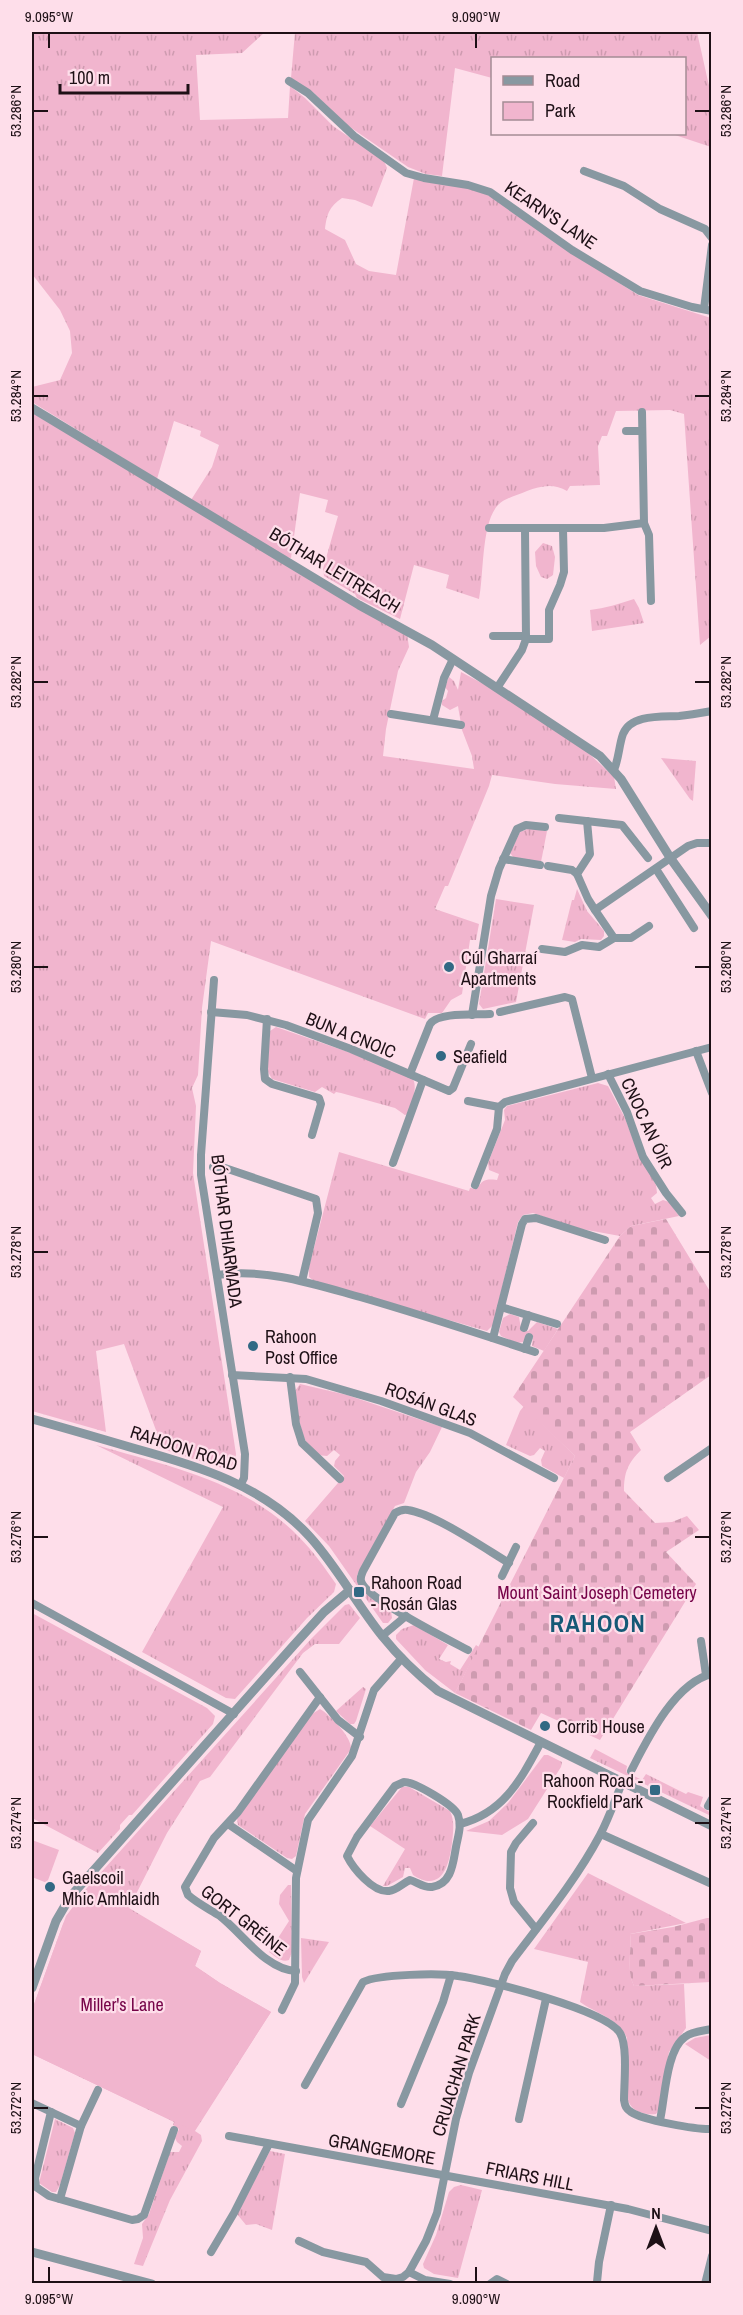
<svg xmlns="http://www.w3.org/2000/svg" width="743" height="2315" font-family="'Archivo Narrow',sans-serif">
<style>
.grass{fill:url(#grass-tufts)}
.cemetery{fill:url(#cemetery-stones)}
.park{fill:#f1b5ce}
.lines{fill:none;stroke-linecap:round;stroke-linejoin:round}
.minor{stroke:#8898a1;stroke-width:8}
.tertiary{stroke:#8898a1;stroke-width:9}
.ticks{fill:none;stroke:#1e1016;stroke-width:2}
.poi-dot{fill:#326984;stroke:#fedeea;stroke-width:2}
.labels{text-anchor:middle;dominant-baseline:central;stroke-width:4.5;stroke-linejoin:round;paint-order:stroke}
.street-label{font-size:18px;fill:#1e1016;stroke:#fedeea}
.poi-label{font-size:18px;fill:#1e1016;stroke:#fedeea;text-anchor:start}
.park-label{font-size:18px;fill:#760348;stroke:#fedeea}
.district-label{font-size:24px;font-weight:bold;letter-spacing:1.5px;fill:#155976;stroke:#fedeea}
.neatline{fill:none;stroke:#1e1016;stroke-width:2}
.ticks-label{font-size:15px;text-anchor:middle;fill:#1e1016}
</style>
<defs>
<pattern id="grass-tufts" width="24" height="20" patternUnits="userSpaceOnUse" patternTransform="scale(1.5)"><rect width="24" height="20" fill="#f1b5ce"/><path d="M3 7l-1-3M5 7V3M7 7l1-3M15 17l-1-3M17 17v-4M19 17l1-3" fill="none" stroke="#ce9bb0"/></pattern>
<pattern id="cemetery-stones" width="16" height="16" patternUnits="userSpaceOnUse" patternTransform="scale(1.5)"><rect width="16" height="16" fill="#f1b5ce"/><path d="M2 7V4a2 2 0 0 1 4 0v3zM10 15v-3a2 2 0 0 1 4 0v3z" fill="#ce9bb0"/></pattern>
</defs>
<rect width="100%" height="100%" fill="#fedeea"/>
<!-- grass -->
<g class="grass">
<path d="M32 32H265L242 53 196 55 200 120 288 118 290 86 305 98 333 126 384 161 387 168 372 207 355 200 342 198C329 207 327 214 325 229L345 240 356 264 369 271 396 275 414 178 475 189 500 201 572 253 638 295 711 318V636L700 645 684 414 670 410 616 411 607 436H602L598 446 600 485 570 486 567 491C554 483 540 486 527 491 517 496 506 497 498 505 481 523 484 576 479 599L446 588 449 575 414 565 400 619 357 598 355 594 324 576 323 569 338 516 325 512 328 500 300 493 291 558 286 557 191 500 212 467 219 445 200 436 201 431 174 421 157 479 32 402V387L60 380 72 353 70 331 60 310 32 274Z"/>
<polygon points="295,32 697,32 711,95 711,147 672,134 684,134 684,58 492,58 492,78 455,68 442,176 426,174 408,167 347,125 314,93 291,78"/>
<polygon points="32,412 407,634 409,647 398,671 386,729 383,756 474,769 472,756 462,730 458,706 450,710 442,705 442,701 446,698 448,691 445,687 449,677 454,681 458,690 461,672 491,688 584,749 614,777 616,789 555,784 492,775 489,786 448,886 445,886 435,909 479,924 476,940 470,940 462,994 451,1000 442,1013 428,1013 425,1019 211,941 202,1008 198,1075 192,1088 196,1106 193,1173 236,1454 235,1464 225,1469 159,1448 157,1433 124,1344 96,1351 106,1432 32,1411"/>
<polygon points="543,543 552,546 555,557 553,575 547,579 541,577 536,566 535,552"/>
<path d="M634 599 639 608 644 623 592 631 590 610C605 608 619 604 634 599Z"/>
<polygon points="661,758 696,761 693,801 690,799"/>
<polygon points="530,828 547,831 541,862 514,858 510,853 520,832"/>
<polygon points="577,889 587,911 604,931 604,936 601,940 581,939 575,942 562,940 572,900 574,900"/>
<polygon points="496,899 534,905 516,1002 483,1009 479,1004"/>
<path d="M276 1027 351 1053 413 1079C418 1089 411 1104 408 1114L405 1115 395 1108 341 1093 336 1092 334 1094 322 1087 315 1092 272 1079 267 1070 270 1031Z"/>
<path d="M598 1083 608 1086 625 1118 638 1153 656 1185 657 1193 651 1198 655 1204 663 1200 669 1202 679 1216 631 1226 620 1236 576 1228 533 1213 523 1215 518 1222 493 1325 487 1331 314 1281 309 1277V1267L339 1152 469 1191 470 1188 477 1189C483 1179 486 1179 497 1180L499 1174 489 1170 488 1163 505 1120 504 1110 507 1106Z"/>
<polygon points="510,1314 519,1317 521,1329 528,1331 537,1322 558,1329 544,1351 532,1346 533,1336 527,1334 523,1342 517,1343 501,1336 499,1332 503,1318"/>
<path d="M300 1384 347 1395 442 1427 430 1452 416 1472 404 1503 395 1506 357 1575C358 1593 377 1602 391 1611L392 1618 388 1623H383L329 1546 305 1521 344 1476 334 1466 335 1461 340 1455 334 1450 327 1456C300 1456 298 1411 295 1391Z"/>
<polygon points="524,1406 575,1456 564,1478 542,1466 541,1460 545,1451 540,1448 534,1455 530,1456 506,1445 520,1411"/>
<path d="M96 1445C167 1466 245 1481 299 1537 313 1551 325 1568 336 1584L334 1592 307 1618 235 1699 226 1698 142 1652 223 1507Z"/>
<polygon points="349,1604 360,1618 339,1644 315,1644 303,1653 210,1777 200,1781 167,1833 129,1908 201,1951 195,1966 220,1983 271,2012 195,2131 201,2135 202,2141 170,2200 143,2266 134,2264 143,2238 142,2224 149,2214 170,2152 179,2152 182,2146 177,2142 175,2138 179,2129 173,2125 174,2122 32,2054 32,2010 63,1924 78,1898 311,1639 345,1605"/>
<polygon points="32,1613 207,1708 215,1716 213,1724 132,1815 129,1815 120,1825 120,1829 98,1853 32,1818"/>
<polygon points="414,1625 448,1645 439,1659 446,1662 451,1661 450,1664 460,1670 476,1645 479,1647 455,1693 425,1670 396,1639 396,1635 402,1629"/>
<polygon points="363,1687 366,1689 356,1721 354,1724 350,1724 336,1711"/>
<path d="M320 1709C330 1715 352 1737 351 1749L305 1814 296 1856 292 1859 287 1858 238 1825 237 1818 312 1714Z"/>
<polygon points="595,1749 627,1766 626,1772 642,1780 646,1774 686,1794 688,1792 703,1797 700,1806 711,1813 711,1816 590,1758"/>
<polygon points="544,1755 548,1755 562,1762 561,1767 528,1819 502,1835 466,1831 489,1821 508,1803"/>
<path d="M402 1787H409L450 1811C455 1822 453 1832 452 1843 449 1867 441 1893 413 1875L410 1868H405L403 1877 387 1886H383L405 1849 370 1826Z"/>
<path d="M588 1873 686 1923 630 1934C632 1952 626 1969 634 1986L684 1984 686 2028 669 2052 659 2110 656 2114C644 2115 633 2112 628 2101L627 2038C618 2018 597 2014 580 2002L588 1962 534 1949Z"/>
<path d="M288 1885H291L292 1952 289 1960C281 1963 275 1956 269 1952L289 1921 279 1904 280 1895Z"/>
<polygon points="301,1938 329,1942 304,1983 302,1977"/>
<polygon points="55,2119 73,2128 75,2133 60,2185 56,2192 52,2192 39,2183"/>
<polygon points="270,2151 285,2154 272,2230 256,2224 246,2225 237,2214"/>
<polygon points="461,2185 482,2190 458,2278 434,2274 424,2268 423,2264 436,2235 449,2192 454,2187"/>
</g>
<!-- cemetery -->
<g class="cemetery">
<path d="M666 1219 711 1293V1375L630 1432 641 1450C628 1463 624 1472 624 1491L655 1523 672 1522 687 1516 699 1530 666 1552 696 1584 600 1740 541 1713 531 1730 455 1693 575 1456 513 1397 620 1236 631 1226Z"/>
<path d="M707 1918H711V1982L634 1986C626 1969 632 1952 630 1934L673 1927Z"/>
</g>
<!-- park -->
<g class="park">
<polygon points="32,1840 59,1850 47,1883 32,1877"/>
<polygon points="89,1886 201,1951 195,1966 220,1983 271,2012 194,2131 32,2054 32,2010 66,1916"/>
<polygon points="711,2035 711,2061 685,2044 695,2038"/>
</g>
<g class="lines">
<!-- minor -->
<g class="minor">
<polyline points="289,81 308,93 354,136 406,173 424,178 468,185 490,192 572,250 640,291 692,307 712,311"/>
<polyline points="584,171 624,186 660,209 705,229 712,238"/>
<polyline points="704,309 712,245"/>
<polyline points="642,412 644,523 649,535 651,601"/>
<polyline points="626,431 642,431"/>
<polyline points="489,528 604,528 644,523"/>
<polyline points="493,636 526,636"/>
<polyline points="526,639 549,639 549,610 560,585 564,572 563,529"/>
<polyline points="497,688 522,650 526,639 525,529"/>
<polyline points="391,714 461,725"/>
<polyline points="433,720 444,678 453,659"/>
<path d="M614 770C619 758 619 745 623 734 631 714 662 717 679 716 690 715 701 713 712 711"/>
<polyline points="559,818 622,825 648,858"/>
<polyline points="587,821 590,854 577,874 588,899 595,910 688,846 697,843 712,843"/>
<polyline points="503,859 540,865"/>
<polyline points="548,866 572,870 577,874"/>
<polyline points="656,869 694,928"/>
<polyline points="614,938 631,938 649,926"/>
<polyline points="542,949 565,952 582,945 599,947 614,938 595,910"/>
<polyline points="214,980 201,1155 201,1175 245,1454 244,1478 241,1484"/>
<polyline points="211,1012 247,1015 286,1025 351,1049 449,1091 453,1088 471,1044"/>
<polyline points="500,1012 565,997 572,999 592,1078"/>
<polyline points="472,1015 491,896 499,869 517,829 526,825 545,827"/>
<polyline points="267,1019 264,1069 265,1079 272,1084 319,1098 321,1104 312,1135"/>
<polyline points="696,1051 712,1093"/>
<path d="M410 1074 430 1024C438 1012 475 1015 490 1014"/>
<polyline points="608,1074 627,1112 643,1157 666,1193 682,1213"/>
<polyline points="468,1101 499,1107 505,1102 712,1047"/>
<polyline points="393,1163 423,1080"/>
<polyline points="213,1167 225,1168 316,1199 318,1213 302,1281"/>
<polyline points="475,1185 497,1129 499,1107"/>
<path d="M217 1275C266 1268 313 1284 360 1297 419 1314 477 1333 535 1352"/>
<polyline points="501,1307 557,1324"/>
<polyline points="524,1328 528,1315"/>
<polyline points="493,1338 522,1224 525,1219 536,1218 605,1240"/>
<polyline points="525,1349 529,1337"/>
<polyline points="232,1375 306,1379 381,1401 470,1433 554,1478"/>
<polyline points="290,1377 296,1424 302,1443 340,1479"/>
<polyline points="668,1478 712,1448"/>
<polyline points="502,1576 516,1547"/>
<polyline points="32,1603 234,1714"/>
<polyline points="382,1636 406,1616"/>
<polyline points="701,1641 706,1675"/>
<path d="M468 1650C449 1640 365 1598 361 1581 360 1577 362 1574 363 1571L395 1513C400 1510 403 1509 408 1510 435 1514 484 1548 509 1563"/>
<polyline points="300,1672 338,1720 360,1737"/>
<path d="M631 1771C647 1740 675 1682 712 1674"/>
<path d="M404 1782C415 1782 454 1805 458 1815 462 1826 458 1836 456 1847 453 1863 452 1884 432 1887 424 1888 417 1882 410 1880 403 1883 397 1890 389 1891 373 1893 353 1868 347 1856L357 1837 395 1786Z"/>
<polyline points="708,1806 712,1799"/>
<polyline points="533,1823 516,1843 511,1852 510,1888 514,1902 536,1929"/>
<polyline points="228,1824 297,1871"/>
<path d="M460 1824C504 1813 521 1779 541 1742"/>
<polyline points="601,1834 712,1884"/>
<path d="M296 1971C266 1970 242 1933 220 1916 209 1909 197 1903 188 1895L185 1887 214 1838 238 1812 320 1697"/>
<polyline points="282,2010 295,1983 296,1878 308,1820 352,1756 374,1690 402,1658"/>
<path d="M305 2085 363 1982C379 1974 440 1973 458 1976 488 1980 606 2010 620 2033 628 2046 624 2084 624 2100 625 2106 626 2109 631 2112 642 2120 698 2130 712 2129"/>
<polyline points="32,2103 81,2126"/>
<polyline points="401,2104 443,2002 451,1975"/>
<polyline points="51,2112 35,2178 36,2187 49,2196 132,2220 138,2219 144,2215 174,2130"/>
<polyline points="519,2119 546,1999"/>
<path d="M660 2120C665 2099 666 2050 685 2037 692 2031 703 2031 712 2029"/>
<polyline points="229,2136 628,2209 712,2231"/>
<polyline points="60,2199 81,2126 98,2090"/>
<path d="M299 2241 323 2252 366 2262 383 2277 396 2279 403 2277 409 2272 426 2241 437 2213 456 2119 469 2073 505 1974 512 1961C543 1920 576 1880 600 1835 609 1818 615 1800 622 1783"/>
<polyline points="211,2252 234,2213 269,2144"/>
<polyline points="409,2272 425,2280 450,2284"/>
<polyline points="597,2282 599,2262 611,2205"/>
<polyline points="490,2284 497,2279 507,2284"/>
<polyline points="705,2284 712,2256"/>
</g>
<!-- tertiary -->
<g class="tertiary">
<polyline points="32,408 359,605 432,645 600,756 621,779 671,859 712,916"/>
<path d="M32 1419C65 1428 99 1438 133 1448 198 1466 263 1485 310 1537 338 1568 357 1605 383 1637 399 1657 418 1675 438 1691L712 1826"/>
<polyline points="32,1988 56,1921 70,1897 294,1645 324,1612 350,1590"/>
<polyline points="32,2252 152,2284"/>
</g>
</g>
<!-- ticks -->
<path class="ticks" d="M49 33V48M476 33V48M33 111H48M695 111H710M33 396H48M695 396H710M33 682H48M695 682H710M33 967H48M695 967H710M33 1252H48M695 1252H710M33 1537H48M695 1537H710M33 1823H48M695 1823H710M33 2108H48M695 2108H710M49 2267V2282M476 2267V2282"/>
<!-- markers -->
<g class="poi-dot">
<circle cx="449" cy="967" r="6"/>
<circle cx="441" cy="1056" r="6"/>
<circle cx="253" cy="1346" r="6"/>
<rect x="353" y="1586" width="12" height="12" rx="3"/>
<circle cx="545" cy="1726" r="6"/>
<rect x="649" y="1784" width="12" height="12" rx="3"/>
<circle cx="50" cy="1887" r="6"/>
</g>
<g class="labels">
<!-- street labels -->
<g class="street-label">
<text transform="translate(551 215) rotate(34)">KEARN'S LANE</text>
<text transform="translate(335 570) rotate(31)">BÓTHAR LEITREACH</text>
<text transform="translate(351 1035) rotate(22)">BUN A CNOIC</text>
<text transform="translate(647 1123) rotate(65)">CNOC AN ÓIR</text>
<text transform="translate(227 1231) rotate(83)">BÓTHAR DHIARMADA</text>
<text transform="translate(431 1404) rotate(20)">ROSÁN GLAS</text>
<text transform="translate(184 1448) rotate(18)">RAHOON ROAD</text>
<text transform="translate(244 1920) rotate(38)">GORT GRÉINE</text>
<text transform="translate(456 2075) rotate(-73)">CRUACHAN PARK</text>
<text transform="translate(382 2149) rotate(10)">GRANGEMORE</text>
<text transform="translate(530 2176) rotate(11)">FRIARS HILL</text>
</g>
<!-- poi labels -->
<g class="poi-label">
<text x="461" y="957">Cúl Gharraí<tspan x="461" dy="21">Apartments</tspan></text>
<text x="453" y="1056">Seafield</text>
<text x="265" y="1336">Rahoon<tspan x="265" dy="21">Post Office</tspan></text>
<text x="371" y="1582">Rahoon Road<tspan x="371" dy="21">- Rosán Glas</tspan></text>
<text x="557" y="1726">Corrib House</text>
<text x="643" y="1780" text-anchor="end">Rahoon Road -<tspan x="643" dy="21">Rockfield Park</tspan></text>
<text x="62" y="1877">Gaelscoil<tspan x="62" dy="21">Mhic Amhlaidh</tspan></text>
</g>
<!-- park labels -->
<g class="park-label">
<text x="597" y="1592">Mount Saint Joseph Cemetery</text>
<text x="122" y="2004">Miller's Lane</text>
</g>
<!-- district labels -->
<g class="district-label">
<text x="598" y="1623">RAHOON</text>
</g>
</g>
<!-- border -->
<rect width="743" height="2315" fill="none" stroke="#fedeea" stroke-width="66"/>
<!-- legend -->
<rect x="491" y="57" width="195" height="78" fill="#fedeea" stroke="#a48c95" stroke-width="1.5"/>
<rect x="503" y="76" width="30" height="9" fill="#8898a1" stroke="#a48c95" stroke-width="1.5"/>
<text x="545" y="87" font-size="18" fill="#1e1016">Road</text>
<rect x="503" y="102" width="30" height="18" fill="#f1b5ce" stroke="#a48c95" stroke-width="1.5"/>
<text x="545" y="117" font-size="18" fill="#1e1016">Park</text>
<!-- north arrow -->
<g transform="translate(656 2228)" stroke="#fedeea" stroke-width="4.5" paint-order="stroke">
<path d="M0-4.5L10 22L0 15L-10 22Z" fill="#1e1016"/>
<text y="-9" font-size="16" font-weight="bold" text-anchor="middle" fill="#1e1016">N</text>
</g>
<!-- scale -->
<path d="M60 84v9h128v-9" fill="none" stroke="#1e1016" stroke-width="3"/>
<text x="69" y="84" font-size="18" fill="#1e1016" stroke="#fedeea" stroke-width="4.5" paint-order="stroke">100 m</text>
<rect x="33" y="33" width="677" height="2249" class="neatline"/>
<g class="ticks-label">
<text x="49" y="22">9.095°W</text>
<text x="476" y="22">9.090°W</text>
<text transform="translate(16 111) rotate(-90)" y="5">53.286°N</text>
<text transform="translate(726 111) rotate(-90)" y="5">53.286°N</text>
<text transform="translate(16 396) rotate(-90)" y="5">53.284°N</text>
<text transform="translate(726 396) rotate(-90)" y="5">53.284°N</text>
<text transform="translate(16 682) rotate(-90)" y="5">53.282°N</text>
<text transform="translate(726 682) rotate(-90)" y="5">53.282°N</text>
<text transform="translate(16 967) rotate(-90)" y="5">53.280°N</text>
<text transform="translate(726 967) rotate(-90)" y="5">53.280°N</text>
<text transform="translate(16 1252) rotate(-90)" y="5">53.278°N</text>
<text transform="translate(726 1252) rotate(-90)" y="5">53.278°N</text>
<text transform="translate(16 1537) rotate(-90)" y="5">53.276°N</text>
<text transform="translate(726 1537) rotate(-90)" y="5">53.276°N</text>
<text transform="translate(16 1823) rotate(-90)" y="5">53.274°N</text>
<text transform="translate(726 1823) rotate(-90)" y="5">53.274°N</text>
<text transform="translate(16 2108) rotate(-90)" y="5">53.272°N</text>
<text transform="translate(726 2108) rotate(-90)" y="5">53.272°N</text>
<text x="49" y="2304">9.095°W</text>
<text x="476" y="2304">9.090°W</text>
</g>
</svg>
